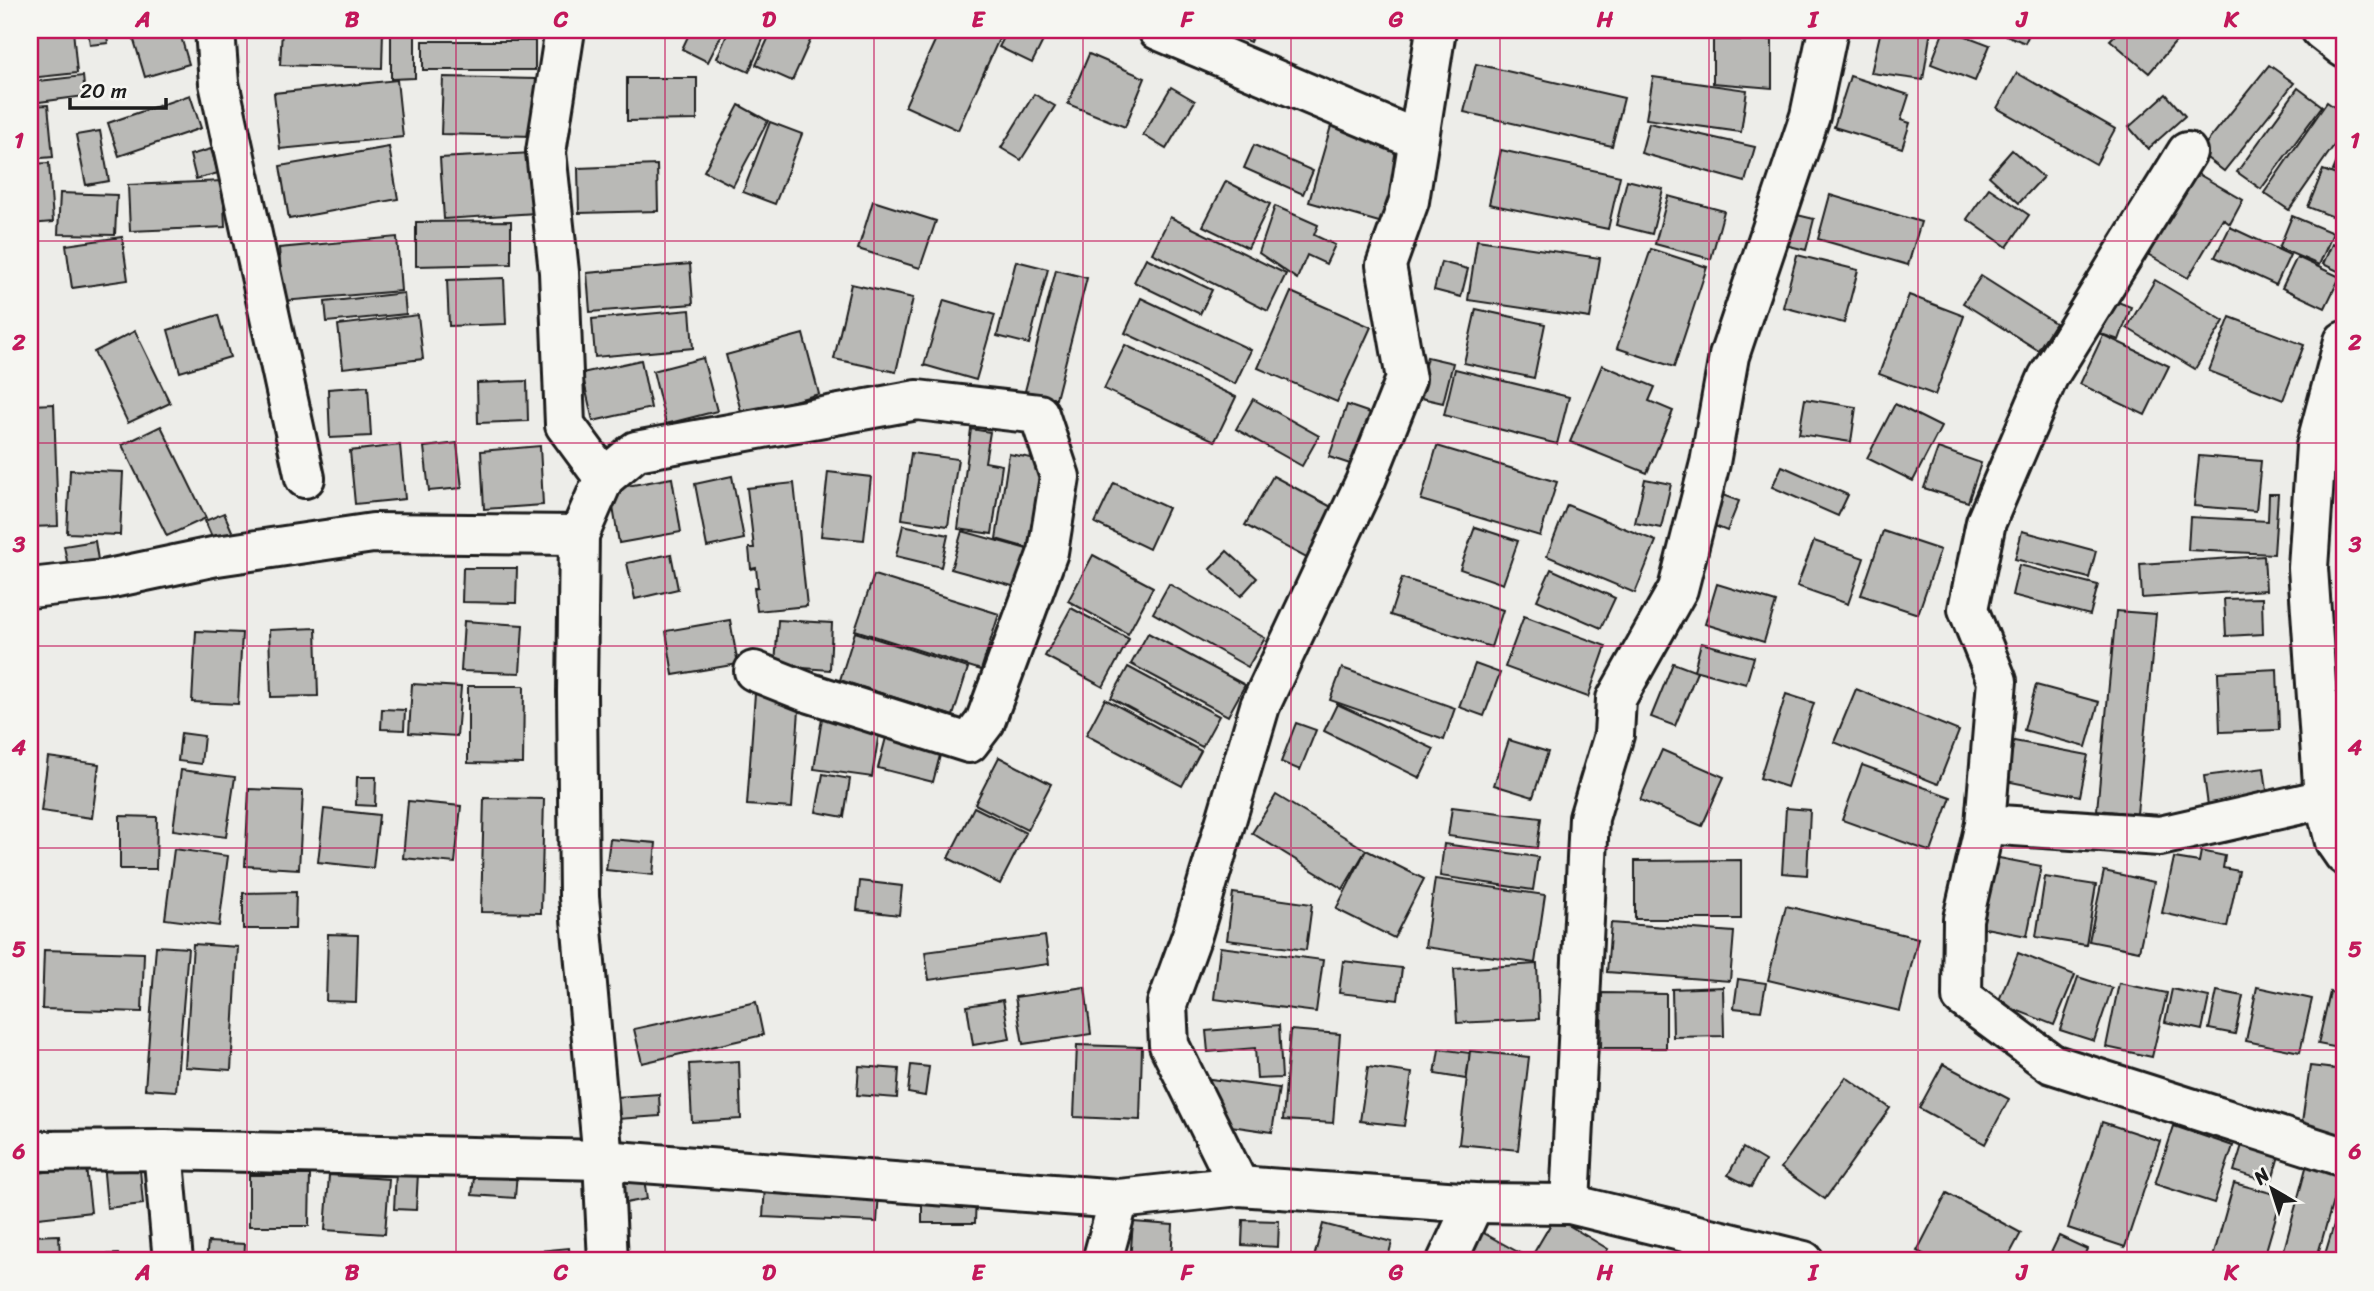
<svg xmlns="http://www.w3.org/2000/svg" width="2374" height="1291" font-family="Sriracha,sans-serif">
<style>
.building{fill:#b9b9b6;stroke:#1c1c1c;stroke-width:2}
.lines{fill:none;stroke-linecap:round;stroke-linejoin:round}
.minor-casing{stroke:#1c1c1c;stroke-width:44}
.tertiary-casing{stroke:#1c1c1c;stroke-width:44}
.minor{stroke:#f6f6f2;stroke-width:38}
.tertiary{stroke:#f6f6f2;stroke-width:38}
.grid{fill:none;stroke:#c2185b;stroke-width:2;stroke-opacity:0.55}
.neatline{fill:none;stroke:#c2185b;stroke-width:2.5}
.grid-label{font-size:23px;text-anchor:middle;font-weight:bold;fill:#c2185b}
</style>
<rect width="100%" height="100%" fill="#edede9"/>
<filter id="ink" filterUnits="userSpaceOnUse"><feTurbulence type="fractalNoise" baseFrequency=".0143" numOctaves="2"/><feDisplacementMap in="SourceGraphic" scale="14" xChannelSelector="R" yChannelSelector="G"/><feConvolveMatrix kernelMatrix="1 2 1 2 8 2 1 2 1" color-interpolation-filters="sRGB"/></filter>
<g filter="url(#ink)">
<!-- building -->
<g class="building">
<polygon points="30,30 73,30 77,73 30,78"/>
<polygon points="88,30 106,30 108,43 90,45"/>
<polygon points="131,30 179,30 189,64 145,77"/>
<polygon points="282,30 383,30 382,68 280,65"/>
<polygon points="391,30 415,30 415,78 391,79"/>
<polygon points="691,30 724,30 708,62 682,49"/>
<polygon points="729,30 767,30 749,72 717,58"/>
<polygon points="772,30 815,30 792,81 756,65"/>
<polygon points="940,30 1003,30 958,130 905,106"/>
<polygon points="1008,30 1035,30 1046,35 1032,63 999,47"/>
<polygon points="1234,30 1255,30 1250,42 1232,35"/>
<polygon points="1881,30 1931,30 1923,80 1871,73"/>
<polygon points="1944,30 1950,30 1990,45 1975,81 1931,64"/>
<polygon points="1994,30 2031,30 2025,43"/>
<polygon points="2120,30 2186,30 2149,73 2110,40"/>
<polygon points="1713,40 1772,40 1772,88 1713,83"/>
<rect x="423" y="41" width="112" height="29"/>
<polygon points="1089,54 1145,78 1125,127 1068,104"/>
<polygon points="1476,64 1624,98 1612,146 1464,112"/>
<polygon points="2269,65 2294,83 2224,171 2199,152"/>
<polygon points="2017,73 2115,129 2096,164 1997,108"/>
<polygon points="83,76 85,96 31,103 30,82"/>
<polygon points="1850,76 1909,95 1901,120 1910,123 1902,148 1834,127"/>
<polygon points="443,77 536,79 535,136 441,134"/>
<polygon points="1653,77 1747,90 1741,132 1646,119"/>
<polygon points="627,78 697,78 697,120 627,121"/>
<polygon points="397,80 403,137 280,149 274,93"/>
<polygon points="1171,87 1195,101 1166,149 1143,135"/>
<polygon points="2298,88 2322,106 2261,189 2237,172"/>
<polygon points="1034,94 1055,106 1021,160 1001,148"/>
<polygon points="2166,94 2185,116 2148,149 2129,127"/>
<polygon points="190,95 201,128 119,156 108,123"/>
<polygon points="2327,102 2344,114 2344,131 2289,210 2264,193"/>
<polygon points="48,105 53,157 30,159 30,106"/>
<polygon points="739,105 768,121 733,186 704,171"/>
<polygon points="770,122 802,134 775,204 743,192"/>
<polygon points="1649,123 1755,147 1745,182 1641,153"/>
<polygon points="1331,126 1408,148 1386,224 1309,202"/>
<polygon points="100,131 109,181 86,185 76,135"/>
<polygon points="1254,145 1313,171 1303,194 1244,168"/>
<polygon points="2344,145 2344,175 2333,171"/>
<polygon points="389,147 398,199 289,219 280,166"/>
<polygon points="211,149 218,173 196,179 190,155"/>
<polygon points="1501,150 1620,176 1608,229 1489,204"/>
<polygon points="2012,150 2043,177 2019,203 1989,176"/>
<polygon points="532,153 536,213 444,219 440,158"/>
<polygon points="49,163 53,222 30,224 30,164"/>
<polygon points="657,165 658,211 579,213 578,168"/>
<polygon points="2186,167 2243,200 2230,224 2223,219 2188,278 2139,249"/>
<polygon points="2323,170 2344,178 2344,221 2308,207"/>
<polygon points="1627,180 1663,189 1652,234 1616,225"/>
<polygon points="223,181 225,227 130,231 128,185"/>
<polygon points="1226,181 1270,204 1248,248 1203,226"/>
<polygon points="1989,188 2029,215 2007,247 1967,219"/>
<polygon points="60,193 117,195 115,235 58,234"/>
<polygon points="1830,195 1921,222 1908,265 1818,239"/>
<polygon points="1668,196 1724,211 1711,259 1655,244"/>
<polygon points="873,201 936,221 920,268 858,249"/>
<polygon points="1275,206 1318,225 1314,235 1335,245 1326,264 1307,255 1297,279 1259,253"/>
<polygon points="1789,213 1814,219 1806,250 1781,244"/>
<polygon points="2292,216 2333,233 2319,265 2279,248"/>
<polygon points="1170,217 1286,274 1268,311 1152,253"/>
<polygon points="511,221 511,264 416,266 416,222"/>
<polygon points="2230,227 2290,255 2276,285 2215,257"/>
<polygon points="122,237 128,280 72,288 66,245"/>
<polygon points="397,237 401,291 283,301 279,248"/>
<polygon points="1477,240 1600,258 1590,318 1468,300"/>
<polygon points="2332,244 2344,250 2344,274 2323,264"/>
<polygon points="1651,249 1707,267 1674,367 1617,348"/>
<polygon points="1797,255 1858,270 1844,323 1783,307"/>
<polygon points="2297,257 2340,277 2325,308 2282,288"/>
<polygon points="1146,258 1212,290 1200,314 1134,282"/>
<polygon points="1016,261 1048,269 1029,344 997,336"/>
<polygon points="1441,262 1468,269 1461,297 1434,290"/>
<polygon points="690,264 693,304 590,312 587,273"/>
<polygon points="1056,270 1087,278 1056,399 1025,391"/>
<polygon points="1981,276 2055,323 2038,350 1963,303"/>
<polygon points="504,278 506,324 449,326 447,280"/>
<polygon points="2155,280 2224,321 2195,369 2127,328"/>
<polygon points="851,284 913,298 896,372 834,359"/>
<polygon points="1291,292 1371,327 1337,402 1258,368"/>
<polygon points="404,293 406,314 327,322 325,302"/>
<polygon points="1909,295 1964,316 1935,395 1879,374"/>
<polygon points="1141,298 1251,350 1235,384 1125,333"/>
<polygon points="2110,299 2131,307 2119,340 2098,333"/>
<polygon points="944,300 995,315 976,380 924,365"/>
<polygon points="1476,309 1545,324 1534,378 1464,363"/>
<polygon points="690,310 693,348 595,357 592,319"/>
<polygon points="218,315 230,357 180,372 168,330"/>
<polygon points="418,315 423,359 343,368 338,325"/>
<polygon points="2230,317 2304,345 2283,400 2209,371"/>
<polygon points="135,331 170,403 128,423 94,352"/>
<polygon points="803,334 819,394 742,415 726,355"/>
<polygon points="2103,335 2169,366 2145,415 2080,384"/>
<polygon points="1125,345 1236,397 1215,441 1104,389"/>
<polygon points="1427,357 1453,363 1443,403 1417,397"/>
<polygon points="703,358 717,411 666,424 653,371"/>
<polygon points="641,360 651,408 593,421 582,373"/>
<polygon points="1602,365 1655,387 1649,401 1673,411 1647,473 1570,442"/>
<polygon points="1455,369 1569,397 1557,444 1444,415"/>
<polygon points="527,381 528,421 478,423 477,383"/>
<polygon points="368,386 371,436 330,438 328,389"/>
<polygon points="1253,399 1319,436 1302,466 1236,429"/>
<polygon points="1805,399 1856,407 1851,442 1799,434"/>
<polygon points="54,404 58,526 30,527 30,405"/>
<polygon points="1895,404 1941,427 1913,481 1867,458"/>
<polygon points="1347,405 1379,416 1362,468 1329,457"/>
<polygon points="161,426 206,518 167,536 122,445"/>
<polygon points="971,429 990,432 985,462 1002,465 992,534 958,529"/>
<polygon points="457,443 462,488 429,491 424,447"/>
<polygon points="400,445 405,499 355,504 350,451"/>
<polygon points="540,446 543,505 484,509 481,451"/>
<polygon points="1437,446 1557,482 1540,536 1421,500"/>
<polygon points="1938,448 1981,463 1968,502 1924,488"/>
<polygon points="911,453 958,459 948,526 902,519"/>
<polygon points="1009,454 1043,460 1028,548 996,539"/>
<polygon points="2199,456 2261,461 2256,511 2194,506"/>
<polygon points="1782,466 1848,495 1838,516 1772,487"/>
<polygon points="70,470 123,472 120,535 67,533"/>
<polygon points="828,472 871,477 864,540 821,536"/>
<polygon points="732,476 744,539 707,547 695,484"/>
<polygon points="1273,476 1339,511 1312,561 1245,525"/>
<polygon points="672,478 681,532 619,543 610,489"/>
<polygon points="1645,479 1671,484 1661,528 1635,523"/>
<polygon points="794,483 807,606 757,611 754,588 758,587 756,568 751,569 749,548 754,548 747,488"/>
<polygon points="1114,483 1168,508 1149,549 1095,523"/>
<polygon points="1717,493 1739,501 1727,531 1705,522"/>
<polygon points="2269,494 2278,494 2274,554 2188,550 2190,517 2268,521"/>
<polygon points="1567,505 1656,541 1635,593 1547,556"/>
<polygon points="224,513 235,538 216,546 205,521"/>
<polygon points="903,525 948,535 941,567 896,556"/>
<polygon points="1475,527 1518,541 1503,584 1460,569"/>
<polygon points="962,531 1027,549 1016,587 951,569"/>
<polygon points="1883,531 1940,550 1918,614 1861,595"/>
<polygon points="2022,531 2096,551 2089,578 2015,559"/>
<polygon points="95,541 98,560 68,566 64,546"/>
<polygon points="1814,541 1864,558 1848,604 1797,586"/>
<polygon points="1227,551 1257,578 1241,596 1210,569"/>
<polygon points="671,554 678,589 635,599 627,563"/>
<polygon points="1093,555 1153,587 1128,634 1068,601"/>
<polygon points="2264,556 2266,590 2142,598 2140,564"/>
<polygon points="2019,565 2098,585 2090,615 2012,595"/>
<polygon points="463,568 517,568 516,603 462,602"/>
<polygon points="1551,569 1615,598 1601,628 1537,600"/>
<polygon points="874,575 999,614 981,670 855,630"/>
<polygon points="1402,578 1503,610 1491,647 1390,615"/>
<polygon points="1169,584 1265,638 1248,667 1153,613"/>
<polygon points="1717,584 1776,602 1764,642 1705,624"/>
<polygon points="2262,598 2263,634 2226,636 2224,599"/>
<polygon points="1071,608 1129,639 1103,687 1045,656"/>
<polygon points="2116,611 2156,614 2137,814 2097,810"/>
<polygon points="1524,616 1606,646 1588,697 1505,667"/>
<polygon points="730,620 738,664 673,675 666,631"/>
<polygon points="778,620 832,623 830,670 775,666"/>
<polygon points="464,621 523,625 520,673 461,671"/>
<polygon points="2344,622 2344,668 2341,668"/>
<polygon points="316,628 318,696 271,697 269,630"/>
<polygon points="196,631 242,633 238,704 192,702"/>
<polygon points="855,632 968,668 953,716 840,680"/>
<polygon points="1148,633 1245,685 1228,716 1131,664"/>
<polygon points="1701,643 1754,657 1746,684 1694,670"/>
<polygon points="1673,663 1697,672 1675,726 1651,717"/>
<polygon points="1475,664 1500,673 1484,716 1459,707"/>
<polygon points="1128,667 1219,716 1202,747 1111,698"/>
<polygon points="1342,668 1455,708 1444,740 1330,700"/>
<polygon points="2277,669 2279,730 2220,732 2218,672"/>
<polygon points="412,684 461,687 457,736 409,733"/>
<polygon points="2036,685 2099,702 2086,747 2024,730"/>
<polygon points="468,686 524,686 523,764 468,763"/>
<polygon points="1856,689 1959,731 1938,784 1834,742"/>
<polygon points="755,693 800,696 792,808 747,805"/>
<polygon points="1786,694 1814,703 1787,787 1760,778"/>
<polygon points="1105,699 1201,751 1182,786 1086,735"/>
<polygon points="1337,704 1434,749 1420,778 1324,731"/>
<polygon points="382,709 405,710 404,730 381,729"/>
<polygon points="822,718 880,727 872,777 814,769"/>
<polygon points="1296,723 1316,730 1300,770 1281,762"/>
<polygon points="888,730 943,744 933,782 878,768"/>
<polygon points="181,733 204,736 201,764 178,761"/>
<polygon points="1509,740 1548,752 1533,797 1494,785"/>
<polygon points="2014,741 2088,755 2080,796 2006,781"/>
<polygon points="1662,750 1724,777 1702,826 1640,800"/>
<polygon points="48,757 99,764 92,818 41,811"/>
<polygon points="999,757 1051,784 1027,830 975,804"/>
<polygon points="1862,765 1951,797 1931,852 1842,820"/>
<polygon points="2264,768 2269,806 2209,813 2204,776"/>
<polygon points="181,770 235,777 226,837 173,830"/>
<polygon points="823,774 850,779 844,817 816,812"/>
<polygon points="357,777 376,777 375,806 356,805"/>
<polygon points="249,789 303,791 299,869 245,866"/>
<polygon points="1276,795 1366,850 1343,889 1252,833"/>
<polygon points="484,798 544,799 541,913 481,912"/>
<polygon points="408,801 461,806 455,863 403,858"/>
<polygon points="974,807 1026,833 1000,884 948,858"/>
<polygon points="1452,807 1541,818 1537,848 1448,836"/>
<polygon points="1786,808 1810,810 1807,875 1782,873"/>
<polygon points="324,809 379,815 373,868 318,862"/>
<polygon points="120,816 157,817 156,869 120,869"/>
<polygon points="610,839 656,843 653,875 606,870"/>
<polygon points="1444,844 1538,857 1533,890 1440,876"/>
<polygon points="174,849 228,856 219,926 165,919"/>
<polygon points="1366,850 1424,879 1394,938 1336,909"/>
<polygon points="2201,851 2225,856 2223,868 2239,871 2227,927 2162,913 2174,858 2199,862"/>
<polygon points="1994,857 2041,866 2027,936 1980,927"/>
<polygon points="1741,860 1741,919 1635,919 1635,861"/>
<polygon points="2104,871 2154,882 2139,951 2089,941"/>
<polygon points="2045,877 2096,885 2086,945 2036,937"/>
<polygon points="1435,879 1545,895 1535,963 1425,947"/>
<polygon points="860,881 902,886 899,915 857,910"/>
<polygon points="296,892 295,929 243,929 243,893"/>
<polygon points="1233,893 1312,904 1306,950 1227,940"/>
<polygon points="1786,906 1918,938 1900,1011 1768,980"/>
<polygon points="1611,923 1734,932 1730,981 1607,972"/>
<polygon points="328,934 358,935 356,1002 326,1001"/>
<polygon points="1045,936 1049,964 929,980 925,952"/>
<polygon points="193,944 238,947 231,1070 185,1067"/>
<polygon points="156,946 188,948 176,1091 145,1089"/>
<polygon points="1220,947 1323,960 1316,1012 1214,999"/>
<polygon points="44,950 144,953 142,1012 42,1009"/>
<polygon points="2018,953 2075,975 2054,1025 1998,1003"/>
<polygon points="1343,961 1402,968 1398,1000 1339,993"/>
<polygon points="1537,964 1539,1019 1457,1023 1454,969"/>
<polygon points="2078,977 2112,988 2094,1041 2060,1030"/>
<polygon points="1738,979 1766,983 1761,1011 1734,1008"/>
<polygon points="2119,983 2167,993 2152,1057 2106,1047"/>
<polygon points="1085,987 1091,1034 1023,1044 1015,997"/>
<polygon points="1723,987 1724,1036 1673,1037 1672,989"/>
<polygon points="2257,987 2312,999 2300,1052 2246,1041"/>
<polygon points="2172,989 2209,997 2202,1030 2165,1022"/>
<polygon points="2217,991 2243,996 2235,1034 2209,1029"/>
<polygon points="2330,992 2344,995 2344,1049 2318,1044"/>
<polygon points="1602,993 1666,994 1666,1048 1601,1048"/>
<polygon points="1003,1000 1010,1039 973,1045 967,1006"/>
<polygon points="756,1002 763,1035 642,1063 634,1029"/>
<polygon points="1279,1025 1282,1078 1257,1079 1255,1048 1208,1052 1206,1031"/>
<polygon points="1290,1030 1340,1034 1333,1123 1283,1120"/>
<polygon points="1077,1045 1142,1047 1140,1120 1074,1117"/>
<polygon points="1439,1049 1470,1053 1466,1079 1435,1074"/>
<polygon points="1470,1051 1529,1057 1518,1150 1459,1144"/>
<polygon points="739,1061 741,1119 692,1122 689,1064"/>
<polygon points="1943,1064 2009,1099 1985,1144 1919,1108"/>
<polygon points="911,1065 929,1067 925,1096 908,1093"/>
<polygon points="859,1066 899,1069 897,1098 857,1095"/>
<polygon points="2310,1066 2344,1070 2344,1136 2301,1130"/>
<polygon points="1368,1067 1412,1073 1404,1126 1360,1121"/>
<polygon points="1846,1077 1890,1108 1825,1199 1781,1168"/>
<polygon points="1203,1078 1279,1088 1272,1132 1196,1121"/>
<polygon points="659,1094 660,1116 603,1120 602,1098"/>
<polygon points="2102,1122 2160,1141 2125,1247 2068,1228"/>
<polygon points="2174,1126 2233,1146 2214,1203 2155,1184"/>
<polygon points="2242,1145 2279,1156 2271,1183 2234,1171"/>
<polygon points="1743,1148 1765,1161 1751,1187 1728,1175"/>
<polygon points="139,1158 143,1204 107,1208 103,1162"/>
<polygon points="2307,1164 2341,1173 2316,1261 2281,1261"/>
<polygon points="86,1167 91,1212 30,1219 30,1174"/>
<polygon points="475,1168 517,1171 515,1198 472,1195"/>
<polygon points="396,1172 418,1173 416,1210 394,1209"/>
<polygon points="643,1172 647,1199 620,1204 615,1177"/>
<polygon points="249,1175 310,1175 309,1226 249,1226"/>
<polygon points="329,1175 389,1179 385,1234 325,1230"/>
<polygon points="2234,1183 2282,1196 2263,1261 2212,1261"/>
<polygon points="765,1186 879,1192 877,1222 763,1217"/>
<polygon points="2344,1191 2344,1261 2323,1261"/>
<polygon points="1947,1193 2021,1233 2006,1261 1937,1261 1917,1251"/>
<polygon points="922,1194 976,1194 975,1223 922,1223"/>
<polygon points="1555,1217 1608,1249 1600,1261 1529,1261"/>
<polygon points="1243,1220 1279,1221 1278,1247 1242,1245"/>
<polygon points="1133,1222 1173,1225 1171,1261 1130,1261"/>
<polygon points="1323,1224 1392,1242 1387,1261 1313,1261"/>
<polygon points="1480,1231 1523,1255 1520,1261 1463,1261"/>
<polygon points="59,1235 60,1257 118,1254 119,1261 30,1261 30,1236"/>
<polygon points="1690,1235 1712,1242 1706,1261 1684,1255"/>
<polygon points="2059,1236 2087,1249 2082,1261 2047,1261"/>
<polygon points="208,1242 245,1244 244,1261 206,1261"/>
<polygon points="569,1248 570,1261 508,1261 508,1254"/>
</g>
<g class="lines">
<defs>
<g id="minor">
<polyline points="215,30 219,83 305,478"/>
<polyline points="565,30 546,152 559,272 565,425 604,478"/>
<polyline points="1158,30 1418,140"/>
<polyline points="2321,30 2344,48"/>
<polyline points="2187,152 2048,377 1986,522 1968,609 1997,681 1985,824 1963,919 1962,997 2052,1064 2344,1157"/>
<polyline points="30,588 103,580 217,556 373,533 579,535"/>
<polyline points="1985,824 2160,836 2324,799 2344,796"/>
<polyline points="163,1150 173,1261"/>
<polyline points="1239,1186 1169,1045 1167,1004 1192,935 1260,706 1365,482 1406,379 1386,265 1409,201 1436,30"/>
<polyline points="1570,1204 1589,818 1614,735 1616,699 1678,589 1710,463 1729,356 1810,116 1828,30"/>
<polyline points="608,1261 603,1160 579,897 577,692 579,535 604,478 636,451 917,400 1039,414 1060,477 1048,552 985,722 969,743 807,692 754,671"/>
<polyline points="1102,1261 1119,1199"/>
<polyline points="1447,1261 1474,1203"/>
</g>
<g id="tertiary">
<polyline points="2344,341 2316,446 2308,568 2324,799 2335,842 2344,855"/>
<polyline points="30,1151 163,1150 603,1160 1119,1199 1239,1186 1474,1203 1570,1204 1804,1261"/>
</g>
</defs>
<!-- minor casing -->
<use href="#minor" class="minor-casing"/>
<!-- tertiary casing -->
<use href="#tertiary" class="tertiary-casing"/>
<!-- minor -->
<use href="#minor" class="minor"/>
<!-- tertiary -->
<use href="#tertiary" class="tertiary"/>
</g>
</g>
<!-- grid -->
<path class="grid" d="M247 30V1261M456 30V1261M665 30V1261M874 30V1261M1083 30V1261M1291 30V1261M1500 30V1261M1709 30V1261M1918 30V1261M2127 30V1261M30 241H2344M30 443H2344M30 646H2344M30 848H2344M30 1050H2344"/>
<!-- margin -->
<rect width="2374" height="1291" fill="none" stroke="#f6f6f2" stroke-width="77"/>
<!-- north arrow -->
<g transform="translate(2272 1189) rotate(321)" stroke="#f6f6f2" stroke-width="5" paint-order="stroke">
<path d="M0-5L12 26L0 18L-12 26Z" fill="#1c1c1c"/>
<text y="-10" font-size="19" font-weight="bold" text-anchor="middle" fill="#1c1c1c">N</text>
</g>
<!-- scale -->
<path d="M70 98v10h96v-10" fill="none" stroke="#1c1c1c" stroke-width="3.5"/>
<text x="80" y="98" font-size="21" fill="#1c1c1c" stroke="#f6f6f2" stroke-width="5" paint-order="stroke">20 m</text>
<rect x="38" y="38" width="2298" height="1214" class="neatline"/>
<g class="grid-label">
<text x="143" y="27">A</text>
<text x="352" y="27">B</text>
<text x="561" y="27">C</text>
<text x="769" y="27">D</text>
<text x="978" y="27">E</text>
<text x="1187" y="27">F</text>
<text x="1396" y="27">G</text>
<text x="1605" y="27">H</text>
<text x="1813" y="27">I</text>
<text x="2022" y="27">J</text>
<text x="2231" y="27">K</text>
<text x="19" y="148">1</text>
<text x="2355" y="148">1</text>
<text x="19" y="350">2</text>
<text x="2355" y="350">2</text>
<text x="19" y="552">3</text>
<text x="2355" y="552">3</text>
<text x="19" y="755">4</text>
<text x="2355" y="755">4</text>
<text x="19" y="957">5</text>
<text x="2355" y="957">5</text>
<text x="19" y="1159">6</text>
<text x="2355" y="1159">6</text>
<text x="143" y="1280">A</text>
<text x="352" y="1280">B</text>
<text x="561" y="1280">C</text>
<text x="769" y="1280">D</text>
<text x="978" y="1280">E</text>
<text x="1187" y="1280">F</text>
<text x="1396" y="1280">G</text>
<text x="1605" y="1280">H</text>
<text x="1813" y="1280">I</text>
<text x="2022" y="1280">J</text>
<text x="2231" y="1280">K</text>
</g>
</svg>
